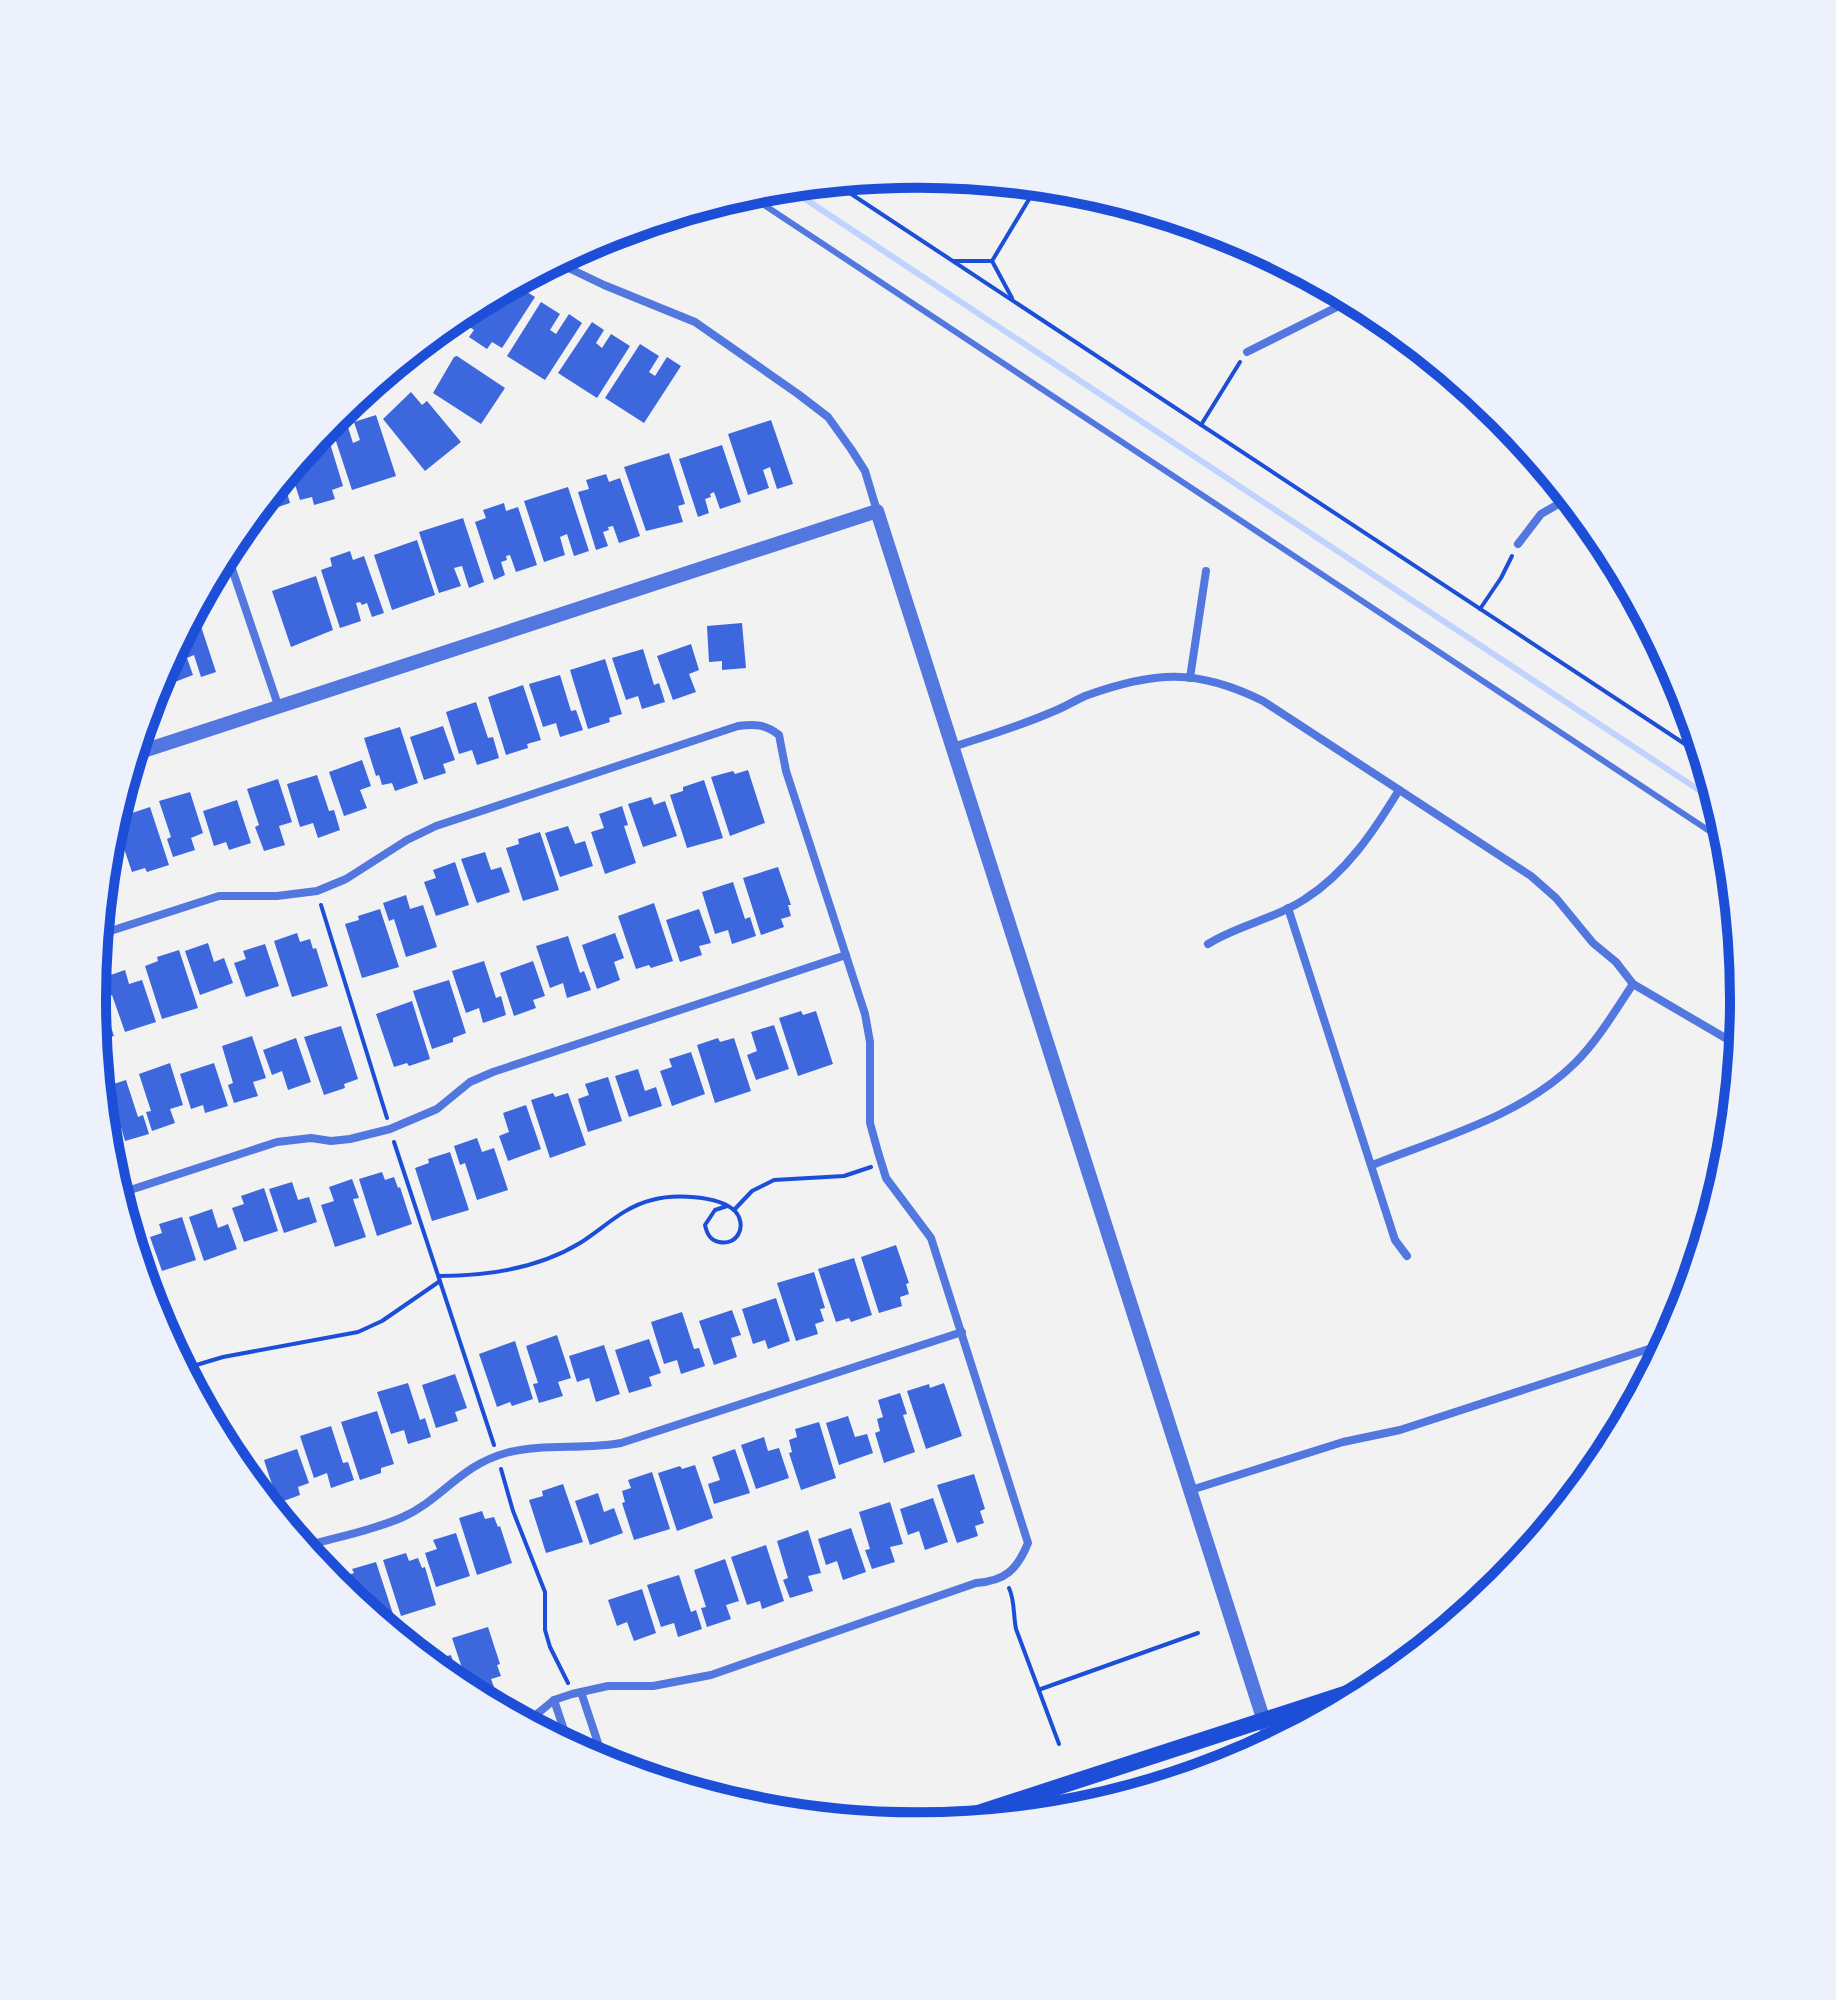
<svg xmlns="http://www.w3.org/2000/svg" width="1836" height="2000" font-family="'Open Sans',sans-serif">
<style>
.lines{fill:none;stroke-linecap:round;stroke-linejoin:round}
.stream{stroke:#bfd3fe;stroke-width:6}
.building{fill:#3d67dc}
.path{stroke:#1d4ed8;stroke-width:4}
.service{stroke:#5277de;stroke-width:6}
.minor{stroke:#5277de;stroke-width:8}
.tertiary{stroke:#5277de;stroke-width:14}
.secondary{stroke:#1d4ed8;stroke-width:16}
.rim{fill:none;stroke:#1d4ed8;stroke-width:10}
</style>
<rect width="100%" height="100%" fill="#f2f2f2"/>
<g class="lines">
<!-- stream -->
<polyline class="stream" points="787,187 1717,802"/>
</g>
<!-- building -->
<g class="building">
<polygon points="516,285 535,297 502,348 492,342 487,349 469,337 474,330 464,323 477,304 499,292 506,300"/>
<polygon points="541,302 560,314 550,330 556,334 569,314 582,323 545,380 507,356"/>
<polygon points="592,322 604,330 596,343 602,348 611,334 630,346 597,398 558,373"/>
<polygon points="640,344 659,356 649,372 655,376 667,357 681,366 644,423 605,398"/>
<polygon points="457,356 505,388 481,424 433,393 454,357"/>
<polygon points="411,392 422,405 427,401 461,442 425,471 383,419"/>
<polygon points="376,415 396,476 352,490 331,426 346,421 353,443 360,440 354,422"/>
<polygon points="771,420 793,484 777,489 770,467 763,470 769,488 748,495 728,434"/>
<polygon points="325,427 343,486 332,490 335,499 314,505 312,497 300,500 290,469 307,449 308,453 318,446 316,438"/>
<polygon points="722,445 741,502 720,509 714,492 710,494 711,497 705,499 709,513 698,517 679,459"/>
<polygon points="669,453 685,504 678,506 683,522 646,531 624,467"/>
<polygon points="606,474 609,482 620,478 640,536 619,543 613,526 608,527 609,530 603,532 608,546 596,550 578,492 589,489 586,480"/>
<polygon points="283,479 290,503 252,516"/>
<polygon points="568,487 589,551 574,556 567,534 560,537 565,555 544,562 524,501"/>
<polygon points="504,503 506,511 518,507 537,565 516,572 510,555 506,556 507,560 501,562 505,575 494,580 475,522 486,518 483,510"/>
<polygon points="463,518 484,582 469,588 462,566 454,568 461,586 439,593 419,532"/>
<polygon points="417,540 435,595 392,610 374,555"/>
<polygon points="350,551 353,560 364,556 384,613 372,617 367,603 362,605 360,602 356,603 361,621 340,628 321,570 332,566 330,558"/>
<polygon points="316,576 333,630 291,647 272,591"/>
<polygon points="195,608 216,672 201,677 194,655 187,658 193,675 172,683 165,664"/>
<polygon points="742,623 746,668 722,670 722,661 709,662 707,626"/>
<polygon points="691,644 699,670 689,674 696,692 673,700 657,656"/>
<polygon points="643,649 654,685 659,683 665,702 642,709 638,696 626,700 612,658"/>
<polygon points="605,659 622,714 609,718 610,722 588,729 570,670"/>
<polygon points="560,675 571,711 576,710 583,730 560,737 556,723 543,727 529,684"/>
<polygon points="523,685 541,740 527,744 528,748 506,755 488,697"/>
<polygon points="476,702 488,738 493,737 499,758 477,765 472,750 459,754 446,712"/>
<polygon points="443,726 455,760 443,764 446,773 424,780 410,737"/>
<polygon points="400,727 418,783 395,791 392,783 382,785 379,775 376,776 364,738"/>
<polygon points="362,760 371,786 360,790 367,808 344,816 329,772"/>
<polygon points="748,770 765,823 730,836 711,777 733,771 735,774"/>
<polygon points="317,775 329,811 334,810 340,830 318,838 313,823 300,827 287,784"/>
<polygon points="278,779 292,822 279,826 285,845 264,851 255,827 259,825 247,789"/>
<polygon points="704,780 723,838 687,848 670,795 683,791 683,787"/>
<polygon points="190,792 203,833 191,838 195,850 173,857 167,839 171,837 159,801"/>
<polygon points="651,797 654,805 665,801 677,836 643,847 628,804"/>
<polygon points="237,800 251,843 229,850 226,842 214,846 203,811"/>
<polygon points="622,806 628,825 624,826 636,863 605,874 591,832 604,828 599,814"/>
<polygon points="150,807 169,865 147,872 145,868 132,872 114,819"/>
<polygon points="568,826 575,844 585,841 593,866 560,877 545,833"/>
<polygon points="111,827 123,862 110,867 114,879 104,883"/>
<polygon points="540,832 559,890 523,901 506,848 519,844 518,839"/>
<polygon points="485,852 491,870 501,867 510,892 477,903 461,859"/>
<polygon points="455,862 469,905 436,916 424,882 436,878 433,870"/>
<polygon points="778,867 791,905 788,905 791,916 781,919 784,927 761,935 743,878"/>
<polygon points="733,882 745,919 750,917 756,936 732,944 728,930 715,934 702,892"/>
<polygon points="406,895 410,909 423,905 437,947 406,957 394,919 389,921 383,903"/>
<polygon points="654,903 673,961 651,968 649,965 636,969 618,916"/>
<polygon points="380,909 399,967 362,978 345,924 359,920 358,916"/>
<polygon points="699,909 711,943 699,946 702,955 680,962 666,920"/>
<polygon points="297,933 300,942 310,939 313,949 316,948 328,986 292,997 274,941"/>
<polygon points="615,933 624,958 614,962 620,980 597,989 582,945"/>
<polygon points="568,936 580,973 584,971 591,990 567,998 563,983 550,988 536,946"/>
<polygon points="208,943 214,962 224,958 233,983 200,995 185,951"/>
<polygon points="265,944 279,986 246,997 234,963 246,959 243,951"/>
<polygon points="179,950 198,1008 162,1019 145,966 158,961 157,957"/>
<polygon points="484,961 496,998 501,996 506,1015 483,1023 479,1008 466,1013 452,971"/>
<polygon points="533,961 545,996 533,1000 536,1008 514,1016 500,973"/>
<polygon points="125,970 129,984 142,980 156,1022 125,1032 112,995 108,997 102,978"/>
<polygon points="94,976 114,1036 96,1041 92,1000"/>
<polygon points="449,980 466,1033 453,1038 453,1042 432,1049 413,991"/>
<polygon points="412,1001 430,1059 409,1066 407,1063 394,1067 376,1014"/>
<polygon points="801,1011 803,1015 816,1011 833,1064 798,1076 779,1018"/>
<polygon points="774,1025 789,1069 756,1080 747,1055 757,1051 751,1032"/>
<polygon points="341,1026 358,1079 344,1084 345,1088 324,1095 304,1037"/>
<polygon points="252,1036 266,1078 253,1082 258,1096 234,1103 228,1085 233,1083 222,1046"/>
<polygon points="296,1038 311,1082 288,1090 282,1071 272,1075 263,1050"/>
<polygon points="718,1038 720,1042 734,1038 751,1091 715,1103 697,1045"/>
<polygon points="691,1052 705,1094 672,1106 660,1071 672,1067 669,1059"/>
<polygon points="170,1063 183,1105 170,1109 175,1123 152,1131 146,1112 151,1111 139,1074"/>
<polygon points="214,1063 228,1106 205,1113 203,1105 191,1109 180,1074"/>
<polygon points="638,1069 645,1091 656,1087 662,1106 629,1117 615,1076"/>
<polygon points="608,1077 622,1121 588,1132 578,1099 589,1095 585,1084"/>
<polygon points="126,1080 138,1117 143,1115 149,1134 125,1141 121,1127 108,1131 103,1116 101,1088"/>
<polygon points="553,1093 555,1097 568,1093 586,1145 550,1158 531,1100"/>
<polygon points="526,1105 541,1149 508,1161 499,1136 509,1132 503,1113"/>
<polygon points="477,1138 482,1152 494,1148 508,1190 477,1200 465,1163 460,1165 454,1146"/>
<polygon points="450,1152 469,1210 432,1221 415,1168 429,1163 428,1159"/>
<polygon points="382,1172 385,1180 394,1177 398,1188 400,1187 412,1224 377,1236 359,1179"/>
<polygon points="352,1179 359,1198 353,1199 366,1237 335,1247 321,1205 334,1201 329,1187"/>
<polygon points="292,1182 298,1200 309,1197 317,1222 284,1233 269,1189"/>
<polygon points="264,1188 278,1231 244,1242 232,1208 244,1204 241,1196"/>
<polygon points="212,1209 218,1228 228,1224 237,1249 204,1261 189,1217"/>
<polygon points="182,1217 196,1260 162,1271 150,1237 162,1233 159,1224"/>
<polygon points="142,1242 156,1284 146,1287 133,1245"/>
<polygon points="896,1245 909,1283 906,1284 909,1294 900,1297 902,1306 879,1313 861,1257"/>
<polygon points="854,1258 872,1315 851,1322 849,1318 836,1322 818,1269"/>
<polygon points="814,1272 825,1308 820,1309 824,1321 815,1324 818,1334 796,1341 777,1283"/>
<polygon points="776,1298 790,1341 768,1349 765,1340 753,1344 742,1309"/>
<polygon points="732,1310 741,1335 731,1338 737,1357 714,1365 699,1321"/>
<polygon points="682,1312 694,1349 699,1348 705,1366 681,1374 677,1360 664,1364 651,1322"/>
<polygon points="557,1335 571,1378 558,1382 563,1396 539,1403 533,1384 538,1383 526,1346"/>
<polygon points="649,1339 661,1373 649,1377 652,1386 629,1393 615,1350"/>
<polygon points="515,1341 533,1399 512,1406 510,1402 497,1407 479,1354"/>
<polygon points="604,1345 620,1394 596,1402 589,1378 577,1382 569,1356"/>
<polygon points="455,1374 467,1408 455,1412 458,1421 436,1428 422,1385"/>
<polygon points="408,1383 420,1420 425,1418 431,1437 408,1444 404,1430 391,1434 377,1392"/>
<polygon points="944,1383 962,1436 926,1449 907,1391 929,1384 930,1388"/>
<polygon points="900,1393 907,1414 903,1415 915,1452 884,1463 875,1433 880,1431 877,1419 883,1417 878,1400"/>
<polygon points="377,1411 394,1464 381,1468 381,1473 360,1480 341,1422"/>
<polygon points="848,1416 855,1437 867,1434 873,1453 839,1465 826,1423"/>
<polygon points="819,1422 836,1478 801,1490 789,1453 792,1452 789,1440 797,1437 795,1429"/>
<polygon points="331,1426 343,1463 348,1462 354,1480 331,1488 327,1473 314,1478 300,1436"/>
<polygon points="764,1437 768,1451 779,1448 789,1478 756,1489 741,1445"/>
<polygon points="297,1449 309,1483 298,1487 300,1495 278,1503 264,1460"/>
<polygon points="735,1449 750,1493 714,1504 708,1484 720,1480 712,1457"/>
<polygon points="249,1452 261,1489 266,1488 272,1509 231,1458"/>
<polygon points="695,1465 713,1518 677,1531 658,1473 680,1466 682,1469"/>
<polygon points="652,1472 670,1529 634,1540 622,1503 625,1502 622,1491 631,1488 628,1480"/>
<polygon points="974,1474 985,1509 980,1511 984,1523 975,1526 978,1536 957,1543 937,1485"/>
<polygon points="563,1484 583,1542 546,1553 529,1500 543,1496 542,1491"/>
<polygon points="598,1493 604,1512 614,1508 623,1533 590,1545 575,1501"/>
<polygon points="933,1498 948,1542 925,1550 919,1531 908,1535 900,1509"/>
<polygon points="890,1502 903,1544 890,1547 895,1562 872,1569 865,1550 870,1549 859,1512"/>
<polygon points="482,1511 485,1519 494,1517 498,1527 500,1526 512,1563 477,1575 459,1518"/>
<polygon points="851,1528 866,1572 843,1580 837,1561 826,1565 818,1539"/>
<polygon points="808,1530 821,1573 808,1576 813,1591 790,1598 783,1580 788,1578 777,1541"/>
<polygon points="456,1533 470,1576 436,1587 425,1553 437,1549 433,1540"/>
<polygon points="766,1545 784,1601 762,1609 760,1601 747,1605 731,1557"/>
<polygon points="406,1553 409,1561 418,1558 422,1568 425,1567 436,1605 401,1616 383,1560"/>
<polygon points="725,1559 739,1601 726,1605 731,1619 707,1627 701,1608 706,1607 694,1570"/>
<polygon points="376,1562 394,1617 380,1622 346,1594 341,1577 354,1573 352,1569"/>
<polygon points="679,1575 691,1612 696,1610 702,1629 678,1637 674,1623 661,1627 647,1585"/>
<polygon points="642,1589 656,1633 634,1641 627,1622 617,1626 608,1600"/>
<polygon points="488,1627 500,1664 497,1665 501,1676 491,1679 494,1687 473,1694 470,1692 452,1638"/>
<polygon points="451,1655 461,1688 428,1661"/>
</g>
<g class="lines">
<!-- path -->
<g class="path">
<polyline points="833,182 1703,756"/>
<polyline points="954,261 992,261 1012,298"/>
<polyline points="992,261 1037,186"/>
<polyline points="1201,425 1240,362"/>
<polyline points="1480,609 1501,578 1512,556"/>
<polyline points="321,905 387,1118"/>
<polyline points="394,1142 494,1445"/>
<polyline points="734,1210 752,1191 774,1180 844,1176 871,1167"/>
<path d="M439 1276C486 1276 539 1268 580 1243 604 1228 623 1207 652 1200 673 1194 718 1195 735 1211 747 1224 739 1246 719 1242 710 1240 707 1234 705 1225L715 1210 727 1206"/>
<polyline points="183,1369 223,1357 358,1332 382,1321 440,1281"/>
<polyline points="501,1469 513,1511 545,1592 545,1630 550,1647 568,1683"/>
<path d="M1009 1588C1015 1601 1013 1614 1016 1629L1059 1744"/>
<polyline points="1041,1689 1198,1633"/>
</g>
<!-- service -->
<polyline class="service" points="746,193 1729,844"/>
<!-- minor -->
<g class="minor">
<polyline points="556,262 604,285 695,322 798,394 828,417 851,449 865,471 877,511"/>
<polyline points="1247,352 1351,300"/>
<polyline points="1518,544 1541,514 1569,498"/>
<polyline points="226,551 279,708"/>
<polyline points="1190,678 1206,571"/>
<path d="M953 747C986 736 1020 726 1052 712 1063 708 1074 701 1085 696 1154 671 1197 668 1263 701L1531 876 1556 898 1593 943 1616 962 1633 984 1739 1046"/>
<polyline points="1288,908 1395,1240 1407,1256"/>
<path d="M98 935 219 896H277L317 891 346 879 407 840 436 826 738 726C755 724 765 724 779 735L786 771 865 1014 870 1042V1123L878 1152 886 1178 931 1238 1028 1543C1017 1570 1005 1581 976 1583L711 1675 653 1686H608L572 1694 554 1700 526 1723"/>
<path d="M1208 944C1238 925 1275 919 1305 899 1346 873 1374 831 1399 790"/>
<path d="M1372 1165C1440 1138 1522 1116 1575 1063 1598 1040 1615 1011 1633 984"/>
<polyline points="118,1194 277,1142 311,1138 331,1141 350,1139 390,1129 437,1109 470,1082 493,1072 846,955"/>
<polyline points="1191,1490 1343,1442 1400,1430 1667,1343"/>
<path d="M303 1547C336 1537 372 1531 403 1517 441 1500 461 1465 506 1453 543 1443 583 1450 621 1443L962 1332"/>
<polyline points="581,1692 605,1764"/>
<polyline points="554,1700 569,1745"/>
</g>
<!-- tertiary -->
<polyline class="tertiary" points="134,754 877,511 1271,1743"/>
<!-- secondary -->
<polyline class="secondary" points="947,1823 1384,1681"/>
</g>
<!-- crop -->
<path d="M0 0H1836V2000H0ZM106 1000a812 812 0 1 1 1624 0a812 812 0 1 1-1624 0Z" fill="#edf1fc" fill-rule="evenodd"/>
<path class="rim" d="M106 1000a812 812 0 1 1 1624 0a812 812 0 1 1-1624 0Z"/>
</svg>
